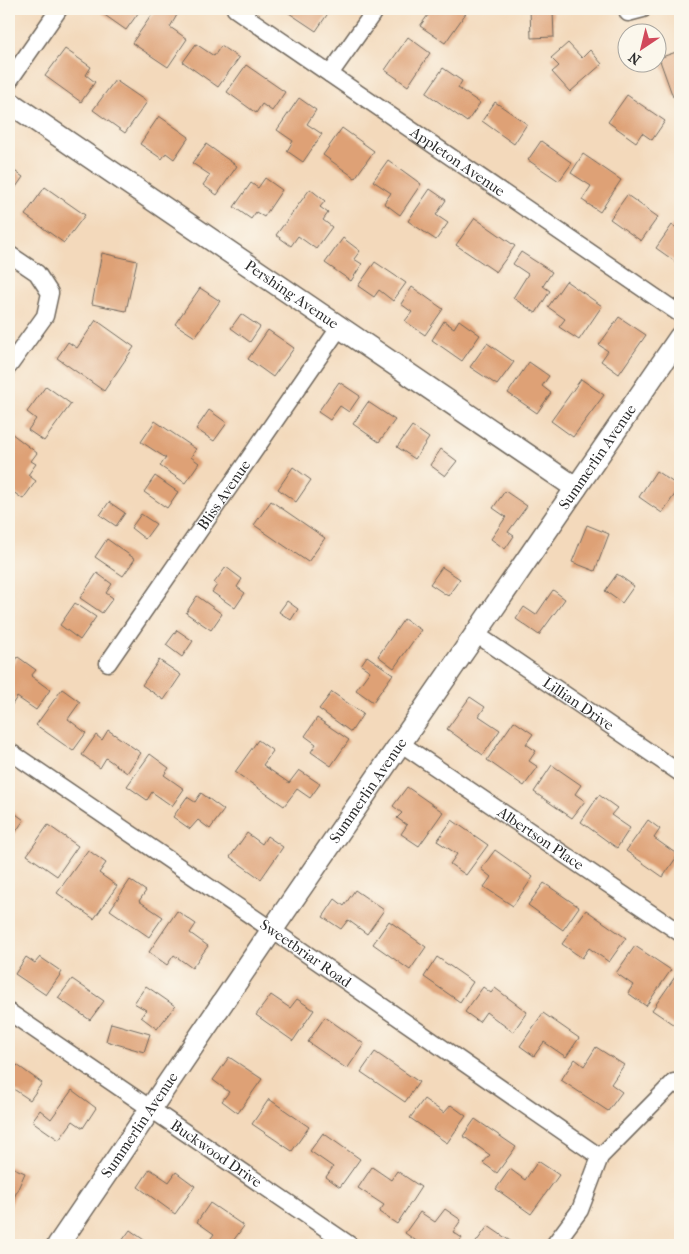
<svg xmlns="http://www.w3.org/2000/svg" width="689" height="1254" font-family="'IM FELL French Canon',serif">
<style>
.building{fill:#dea176}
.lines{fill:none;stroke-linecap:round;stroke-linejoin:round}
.minor-casing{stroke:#71685d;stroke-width:19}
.tertiary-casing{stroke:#71685d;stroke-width:24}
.minor{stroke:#fff;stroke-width:16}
.tertiary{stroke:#fff;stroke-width:21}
.labels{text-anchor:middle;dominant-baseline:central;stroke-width:4;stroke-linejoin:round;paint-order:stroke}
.street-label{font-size:15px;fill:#2b2b2b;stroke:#fbf7ec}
</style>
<rect width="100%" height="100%" fill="#fbf7ec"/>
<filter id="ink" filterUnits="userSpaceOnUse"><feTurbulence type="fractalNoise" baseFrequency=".02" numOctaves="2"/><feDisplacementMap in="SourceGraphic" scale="10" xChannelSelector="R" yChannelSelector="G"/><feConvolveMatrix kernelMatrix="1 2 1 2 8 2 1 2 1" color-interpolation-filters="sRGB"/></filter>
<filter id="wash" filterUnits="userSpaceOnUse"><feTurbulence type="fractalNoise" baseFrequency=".0096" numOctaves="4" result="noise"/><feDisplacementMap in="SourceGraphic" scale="20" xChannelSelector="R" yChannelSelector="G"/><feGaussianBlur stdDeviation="1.12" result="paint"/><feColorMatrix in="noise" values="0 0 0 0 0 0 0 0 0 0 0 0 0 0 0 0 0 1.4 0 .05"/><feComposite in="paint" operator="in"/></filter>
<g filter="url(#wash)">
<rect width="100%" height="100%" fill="#f3d9bb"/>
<g id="blocks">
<!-- building -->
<g class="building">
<polygon points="96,9 141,9 126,30"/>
<polygon points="156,9 168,9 177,15 170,27 187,39 168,67 132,43"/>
<polygon points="283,9 331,9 316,31"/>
<polygon points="419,9 460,9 466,13 445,43 420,26 428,15"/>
<polygon points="530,9 567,9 567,11 553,11 554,37 531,38"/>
<polygon points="408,37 430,53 408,86 385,70"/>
<polygon points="568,43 582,58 590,50 602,64 570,92 552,72 559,66 551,58"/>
<polygon points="196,44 214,56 221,46 239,58 218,87 183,62"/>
<polygon points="65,49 91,67 86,75 95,82 81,102 45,76"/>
<polygon points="679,51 680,95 673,97 659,58"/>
<polygon points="246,65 285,92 272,111 262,104 256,113 227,92"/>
<polygon points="443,68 462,81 458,88 480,103 467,122 426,93"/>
<polygon points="115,80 147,102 125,133 93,110"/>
<polygon points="627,95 665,121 652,140 642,133 636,142 608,122"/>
<polygon points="299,98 316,110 307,124 322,134 303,162 287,151 293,141 277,130"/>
<polygon points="495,102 527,124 514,144 482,121"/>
<polygon points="159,116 189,137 174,159 166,153 162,159 140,144"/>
<polygon points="342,128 374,151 355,178 323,155"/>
<polygon points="541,141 572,163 559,181 528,160"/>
<polygon points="206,144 237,166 217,195 203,185 210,175 192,163"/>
<polygon points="583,154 621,180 600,212 582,200 591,186 571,173"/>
<polygon points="388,160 421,184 400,215 384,203 391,193 373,181"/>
<polygon points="9,167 23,177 9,197"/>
<polygon points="265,178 282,190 264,217 256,212 251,219 234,207 251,183 258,188"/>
<polygon points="45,187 85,215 64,243 25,215"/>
<polygon points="310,189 325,201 320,207 328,213 323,220 332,227 316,249 298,236 291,246 276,235"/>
<polygon points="430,189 446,200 436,215 448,223 436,240 408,221"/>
<polygon points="627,195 658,217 641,241 610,219"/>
<polygon points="475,218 515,246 496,272 456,245"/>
<polygon points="672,225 680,230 680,265 656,248"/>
<polygon points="343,238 360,251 354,259 362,264 351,281 325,263"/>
<polygon points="521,252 552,272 543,286 550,291 536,313 513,298 528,274 513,264"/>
<polygon points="102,253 137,261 126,311 92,304"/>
<polygon points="375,262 406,283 393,301 379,290 374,297 358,286"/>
<polygon points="566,281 602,306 579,340 559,327 565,319 548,307"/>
<polygon points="412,287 443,309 425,335 405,321 412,312 401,304"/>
<polygon points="200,288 220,301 195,337 175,324"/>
<polygon points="241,314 260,327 250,342 231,328"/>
<polygon points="619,317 646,335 619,374 601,361 608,351 599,345"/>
<polygon points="96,320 134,347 104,391 57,358 68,342 77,348"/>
<polygon points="459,320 480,335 462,361 432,340 444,321 454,328"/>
<polygon points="268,330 294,348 273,377 248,359"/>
<polygon points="487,343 514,362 497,385 470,367"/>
<polygon points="529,362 549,376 542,386 551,393 537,413 508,393"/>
<polygon points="581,379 604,395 573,437 551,421"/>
<polygon points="339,382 360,396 349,412 340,406 330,420 318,412"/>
<polygon points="46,386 71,404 44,441 28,430 36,419 27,412"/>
<polygon points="368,402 395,420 379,442 353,424"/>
<polygon points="209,410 227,423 214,441 196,429"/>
<polygon points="155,421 196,449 191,457 199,463 185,483 160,466 166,458 141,442"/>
<polygon points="412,426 429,438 415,459 397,447"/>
<polygon points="11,433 37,453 31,461 36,464 28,475 36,481 23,499 9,489 9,436"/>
<polygon points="441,449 457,461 445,476 430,465"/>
<polygon points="293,467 311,480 296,502 278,489"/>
<polygon points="656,471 680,487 662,513 639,497"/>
<polygon points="155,476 178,492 167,508 144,492"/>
<polygon points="505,491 527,506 508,532 514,536 505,549 491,539 506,517 493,508"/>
<polygon points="271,501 325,538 308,562 254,525"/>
<polygon points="109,502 125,513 116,526 100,515"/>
<polygon points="141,514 156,524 145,539 131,528"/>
<polygon points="587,525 609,534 595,571 572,562"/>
<polygon points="107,539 135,559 123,576 95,557"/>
<polygon points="226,567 242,579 237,587 245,593 235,608 212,592 217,585 214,583"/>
<polygon points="442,567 460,579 448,596 430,584"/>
<polygon points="97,573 112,584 106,593 113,598 102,613 80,598"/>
<polygon points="617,574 634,586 622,603 605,591"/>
<polygon points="553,590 565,599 539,635 516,619 524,607 536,615"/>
<polygon points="197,596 222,614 211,630 186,613"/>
<polygon points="287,601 298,609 291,620 279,612"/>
<polygon points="75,603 96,617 80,640 60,625"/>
<polygon points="404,619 421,630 394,668 378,656"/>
<polygon points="177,630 193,641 182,657 166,645"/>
<polygon points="367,656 393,674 373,702 356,690 370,671 361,665"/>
<polygon points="18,657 36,670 31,676 50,690 36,710 17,697 11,706 9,705 9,670"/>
<polygon points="159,660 181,675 164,700 142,685"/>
<polygon points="62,689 80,702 68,719 86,733 73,751 36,725"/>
<polygon points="332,692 363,714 351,732 319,709"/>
<polygon points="470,697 485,707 479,716 500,730 483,755 447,729"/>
<polygon points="317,718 349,740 331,766 311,752 316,744 305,736"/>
<polygon points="514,721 533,734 526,744 536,751 529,761 538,767 524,786 487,760"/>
<polygon points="108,730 141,753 127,773 106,758 100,768 82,755 96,735 102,740"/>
<polygon points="258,740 273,751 263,765 289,783 299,770 320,784 310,798 297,789 284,806 235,772"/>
<polygon points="150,754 169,768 164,775 184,789 172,806 152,792 147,800 127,786"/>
<polygon points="552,765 581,785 575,794 585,801 572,818 534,792"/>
<polygon points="407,787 443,812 419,846 401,834 407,825 397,818 402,813 393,806"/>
<polygon points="201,793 224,810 210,829 198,820 190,829 173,817 187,797 195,802"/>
<polygon points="599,795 617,808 611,815 630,828 617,848 581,822"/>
<polygon points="9,809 24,820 10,840 9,839"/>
<polygon points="452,820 488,845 466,875 450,864 457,854 437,841"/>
<polygon points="648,820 660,829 654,838 678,855 663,877 626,851"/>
<polygon points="48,825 78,846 57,876 27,855"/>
<polygon points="247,833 262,844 267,836 283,847 261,879 230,857"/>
<polygon points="88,850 106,863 99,873 117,886 94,919 57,893"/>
<polygon points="495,850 533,877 513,906 484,887 491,877 481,869"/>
<polygon points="130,880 146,891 139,901 163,917 149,937 110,910"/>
<polygon points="544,883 579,907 563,930 528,905"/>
<polygon points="355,890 384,910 367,934 348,920 341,929 323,917 335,899 344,906"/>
<polygon points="586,910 626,938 609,962 589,948 582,958 562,944"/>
<polygon points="177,911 196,924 190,933 208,946 192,968 174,955 167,965 149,952"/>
<polygon points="389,921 426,947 410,970 373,944"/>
<polygon points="635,946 671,970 646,1006 628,993 633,985 616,973"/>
<polygon points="26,957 35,963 40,957 62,972 46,995 15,974"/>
<polygon points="437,957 473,982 460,1002 424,977"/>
<polygon points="677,974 680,976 680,1029 652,1010"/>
<polygon points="72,979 104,1001 90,1020 58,998"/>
<polygon points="146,986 175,1006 157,1029 141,1017 146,1010 134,1003"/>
<polygon points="483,987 491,993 495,988 527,1012 513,1032 486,1012 479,1022 465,1012"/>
<polygon points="271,995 290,1008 297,999 314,1010 293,1041 256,1015"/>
<polygon points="543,1013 579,1038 566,1057 544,1042 534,1056 520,1046"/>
<polygon points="325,1017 364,1044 347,1069 308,1042"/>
<polygon points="111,1023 150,1034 144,1052 106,1041"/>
<polygon points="596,1047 624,1065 611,1084 622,1092 608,1111 561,1080 575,1059 584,1066"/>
<polygon points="375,1052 419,1082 405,1102 361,1072"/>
<polygon points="229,1057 262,1079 238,1113 222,1101 229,1092 213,1080"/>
<polygon points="17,1065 42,1083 30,1100 9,1086 9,1077"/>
<polygon points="72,1090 96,1108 83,1128 73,1121 59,1140 32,1121 40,1110 51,1119"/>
<polygon points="269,1099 309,1127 292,1151 252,1124"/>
<polygon points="424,1099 444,1113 451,1105 466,1116 447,1143 410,1118"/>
<polygon points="475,1119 516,1147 497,1173 483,1163 490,1155 463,1136"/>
<polygon points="323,1133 360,1159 340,1187 326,1177 333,1167 310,1151"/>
<polygon points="538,1161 559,1175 531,1214 496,1189 510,1169 525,1180"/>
<polygon points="9,1166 25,1173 9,1209"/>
<polygon points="372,1167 391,1180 397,1171 421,1187 397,1224 379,1212 384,1205 358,1188"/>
<polygon points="150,1169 169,1182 176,1172 195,1186 175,1214 138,1187"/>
<polygon points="210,1203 244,1226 230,1245 206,1245 214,1234 197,1222"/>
<polygon points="445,1209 461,1220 453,1232 462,1238 457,1245 422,1245 405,1233 420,1212 435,1222"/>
<polygon points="488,1226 516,1245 474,1245"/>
<polygon points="130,1230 151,1245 119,1245"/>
</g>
</g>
</g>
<g filter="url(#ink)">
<use href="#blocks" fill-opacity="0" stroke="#71685d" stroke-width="1"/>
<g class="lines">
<defs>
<g id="minor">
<path id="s1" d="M235 9 680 314"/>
<polyline points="628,13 643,9"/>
<polyline points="330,74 376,9"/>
<polyline points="9,81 59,9"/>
<polyline points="9,254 37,273 50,293 45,316 9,366"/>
<path id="s2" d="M476 634 680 773"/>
<path id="s3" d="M108 663 339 328"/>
<path id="s4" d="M400 743 680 933"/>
<path id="s5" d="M9 751 272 930 600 1157"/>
<path id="s6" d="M9 1012 350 1245"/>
<polyline points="554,1245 580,1210 600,1157 674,1082 680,1086"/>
</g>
<g id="tertiary">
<path id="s7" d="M9 102 576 488"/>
<path id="s8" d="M58 1245 272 930 680 337"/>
</g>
</defs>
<!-- minor casing -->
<use href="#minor" class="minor-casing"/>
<!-- tertiary casing -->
<use href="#tertiary" class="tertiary-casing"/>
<!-- minor -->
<use href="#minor" class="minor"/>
<!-- tertiary -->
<use href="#tertiary" class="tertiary"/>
</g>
</g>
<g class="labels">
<!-- street labels -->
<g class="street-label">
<text stroke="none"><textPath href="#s1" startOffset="270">Appleton Avenue</textPath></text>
<text stroke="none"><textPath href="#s7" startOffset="342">Pershing Avenue</textPath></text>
<text stroke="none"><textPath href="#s8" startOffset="955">Summerlin Avenue</textPath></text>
<text stroke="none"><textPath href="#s3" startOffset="204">Bliss Avenue</textPath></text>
<text stroke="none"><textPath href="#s2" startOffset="124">Lillian Drive</textPath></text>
<text stroke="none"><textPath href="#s8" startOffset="550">Summerlin Avenue</textPath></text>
<text stroke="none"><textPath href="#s4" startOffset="170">Albertson Place</textPath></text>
<text stroke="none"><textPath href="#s5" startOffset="359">Sweetbriar Road</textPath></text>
<text stroke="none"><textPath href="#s8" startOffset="145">Summerlin Avenue</textPath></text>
<text stroke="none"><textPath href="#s6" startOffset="251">Buckwood Drive</textPath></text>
</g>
</g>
<!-- margin -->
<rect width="689" height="1254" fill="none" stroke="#fbf7ec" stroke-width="30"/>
<!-- north arrow -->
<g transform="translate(642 48) rotate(215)"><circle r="24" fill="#fbf7ec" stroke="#a8a59f"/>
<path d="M0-4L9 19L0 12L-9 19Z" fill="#d1495b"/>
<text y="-8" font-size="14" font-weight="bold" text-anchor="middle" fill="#2b2b2b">N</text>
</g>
</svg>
